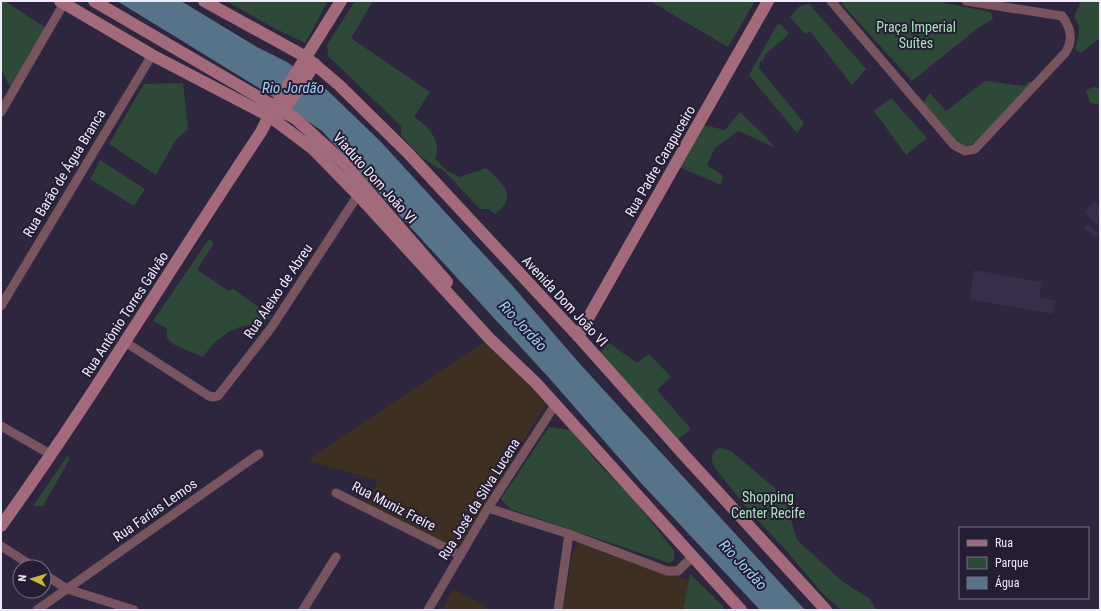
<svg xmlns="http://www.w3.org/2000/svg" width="1101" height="611" font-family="'Roboto Condensed',sans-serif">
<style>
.built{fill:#382e4b}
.education{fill:#3d3022}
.green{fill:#2f4938}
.water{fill:#567389}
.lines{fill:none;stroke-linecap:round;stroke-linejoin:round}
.street{stroke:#78545e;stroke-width:9}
.secondary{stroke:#a26a7a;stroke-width:12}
.secondary-bridge{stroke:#a26a7a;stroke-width:12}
.labels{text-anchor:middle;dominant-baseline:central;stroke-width:4;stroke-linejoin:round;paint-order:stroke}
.park-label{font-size:14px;fill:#abe3bd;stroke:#251d33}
.street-label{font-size:14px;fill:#f0ebfb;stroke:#251d33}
.water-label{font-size:15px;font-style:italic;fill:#9cd0f8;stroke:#251d33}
</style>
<rect width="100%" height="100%" fill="#2e263e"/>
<!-- built -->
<g class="built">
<polygon points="1094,201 1100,206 1098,225 1085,213"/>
<polygon points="1088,224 1100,234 1096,238 1084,228"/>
<polygon points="974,270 1042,282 1039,298 1056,301 1053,314 970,299"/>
</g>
<!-- education -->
<g class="education">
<polygon points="486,341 547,402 457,552 365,505 378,480 312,462 310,458"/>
<polygon points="582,542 689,580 683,610 563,610 573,551 579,543"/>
<polygon points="453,589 491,610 443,610"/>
</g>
<!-- green -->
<g class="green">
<polygon points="1,1 4,1 45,27 11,89 1,69"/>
<polygon points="226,1 325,1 327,3 305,43 272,27"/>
<path d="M355 1H373L351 38 430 92 414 117C427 125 443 141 435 158L447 171 460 177 486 168C502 182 519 197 495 214L489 209H480L442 169 438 168 420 156 401 135V126L328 56 327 45Z"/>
<polygon points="650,1 755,1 728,47"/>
<polygon points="845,1 935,1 991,12 993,19 978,28 912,81 842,4"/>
<path d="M1081 1H1100V38L1081 53 1075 49C1079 37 1082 27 1074 17Z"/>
<polygon points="809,4 866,69 852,85 810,31 805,34 790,17 800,6"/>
<polygon points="781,24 789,34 765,55 763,61 760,61 759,68 804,123 797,133 749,75 777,25"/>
<polygon points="985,81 1024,86 1029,81 1032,83 975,143 960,147 922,104 930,93 946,111"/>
<polygon points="183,83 188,129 175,141 156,175 109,144 144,84"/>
<polygon points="1094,87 1100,88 1100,105 1090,103 1086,90"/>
<polygon points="891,98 927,138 906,155 874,111"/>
<polygon points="740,112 767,138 774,147 738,131 715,148 707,165 723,176 721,185 679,167 703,125 725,130"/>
<polygon points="100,160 145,189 134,206 90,179"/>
<path d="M209 239 214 243 197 270 229 291 233 289 271 316 263 325C237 322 217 337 203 357L173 344 167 338V328L153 321Z"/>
<polygon points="609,343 637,363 649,354 671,377 657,390 691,429 677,440 599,353"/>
<polygon points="549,427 571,430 597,462 636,502 674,551 674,559 670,563 510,509 501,499"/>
<path d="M720 448 731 451 784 496 797 540 842 581 870 599 876 610H841L823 594 784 548 750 512 715 468C710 460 711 452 720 448Z"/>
<polygon points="68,455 69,460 43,506 33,506"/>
<polygon points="690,574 727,610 683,610"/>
</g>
<!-- water -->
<polygon class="water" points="117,1 181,1 257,47 287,62 326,89 381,142 510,283 580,364 805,610 760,610 641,483 550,379 322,131 267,93"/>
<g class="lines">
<!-- street -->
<g class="street">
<path d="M831 1 954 145 965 151 975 149 1065 53C1074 40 1071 28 1062 16L966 1"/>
<polyline points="1,112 64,3"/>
<polyline points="1,306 152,55"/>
<polyline points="125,342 209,396 214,397 218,396 271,328 358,195"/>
<polyline points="1,426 50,454"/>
<polyline points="336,493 460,555"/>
<polyline points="488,508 569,534 667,571 678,571 693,556"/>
<polyline points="1,546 34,567"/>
<polyline points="44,574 67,589 134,610"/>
<polyline points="37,610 259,454"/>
<polyline points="303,610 336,557"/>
<polyline points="428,610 488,508 555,405"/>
<polyline points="558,610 569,534"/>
</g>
<!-- secondary -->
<g class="secondary">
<polyline points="60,1 152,55 269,116 313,149 358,195 489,338 536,383 741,610"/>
<polyline points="204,1 306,57 339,85 408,153 578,336 685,456 826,610"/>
<polyline points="277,120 315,64"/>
<polyline points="578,336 768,1"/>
<path d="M1 526C93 398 173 263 261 132L269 116 341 1"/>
</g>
<!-- secondary-bridge -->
<polyline class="secondary-bridge" points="94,1 296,119 343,162 447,282"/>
</g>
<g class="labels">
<!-- park labels -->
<g class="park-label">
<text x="916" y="27">Praça Imperial<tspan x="916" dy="16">Suítes</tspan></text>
<text x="768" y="497">Shopping<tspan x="768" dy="16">Center Recife</tspan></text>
</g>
<!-- street labels -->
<g class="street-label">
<text transform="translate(660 161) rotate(-60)">Rua Padre Carapuceiro</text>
<text transform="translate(64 173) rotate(-59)">Rua Barão de Água Branca</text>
<text transform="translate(375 178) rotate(48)">Viaduto Dom João VI</text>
<text transform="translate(278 291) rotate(-56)">Rua Aleixo de Abreu</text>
<text transform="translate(565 301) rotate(47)">Avenida Dom João VI</text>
<text transform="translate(125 314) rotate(-57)">Rua Antônio Torres Galvão</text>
<text transform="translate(479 499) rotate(-58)">Rua José da Silva Lucena</text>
<text transform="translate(394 506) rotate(27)">Rua Muniz Freire</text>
<text transform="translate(155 510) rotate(-35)">Rua Farias Lemos</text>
</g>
<!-- water labels -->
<g class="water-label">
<text x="293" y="88">Rio Jordão</text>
<text transform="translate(523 326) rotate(47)">Rio Jordão</text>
<text transform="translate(743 565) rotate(47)">Rio Jordão</text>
</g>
</g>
<!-- border -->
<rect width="1101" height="611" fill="none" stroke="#f0ebfb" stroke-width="4"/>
<!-- legend -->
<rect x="959" y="527" width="130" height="72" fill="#251d33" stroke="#766f83"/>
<rect x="967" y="540" width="20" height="6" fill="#a26a7a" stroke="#766f83"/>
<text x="995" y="547" font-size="12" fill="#f0ebfb">Rua</text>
<rect x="967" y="557" width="20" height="12" fill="#2f4938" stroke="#766f83"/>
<text x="995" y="567" font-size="12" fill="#f0ebfb">Parque</text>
<rect x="967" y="577" width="20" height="12" fill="#567389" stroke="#766f83"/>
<text x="995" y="587" font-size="12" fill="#f0ebfb">Água</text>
<!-- north arrow -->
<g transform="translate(32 579) rotate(275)"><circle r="19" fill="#251d33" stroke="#766f83"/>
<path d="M0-3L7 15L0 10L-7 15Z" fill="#c8bb3b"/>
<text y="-6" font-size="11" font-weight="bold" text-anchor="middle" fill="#f0ebfb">N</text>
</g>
</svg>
